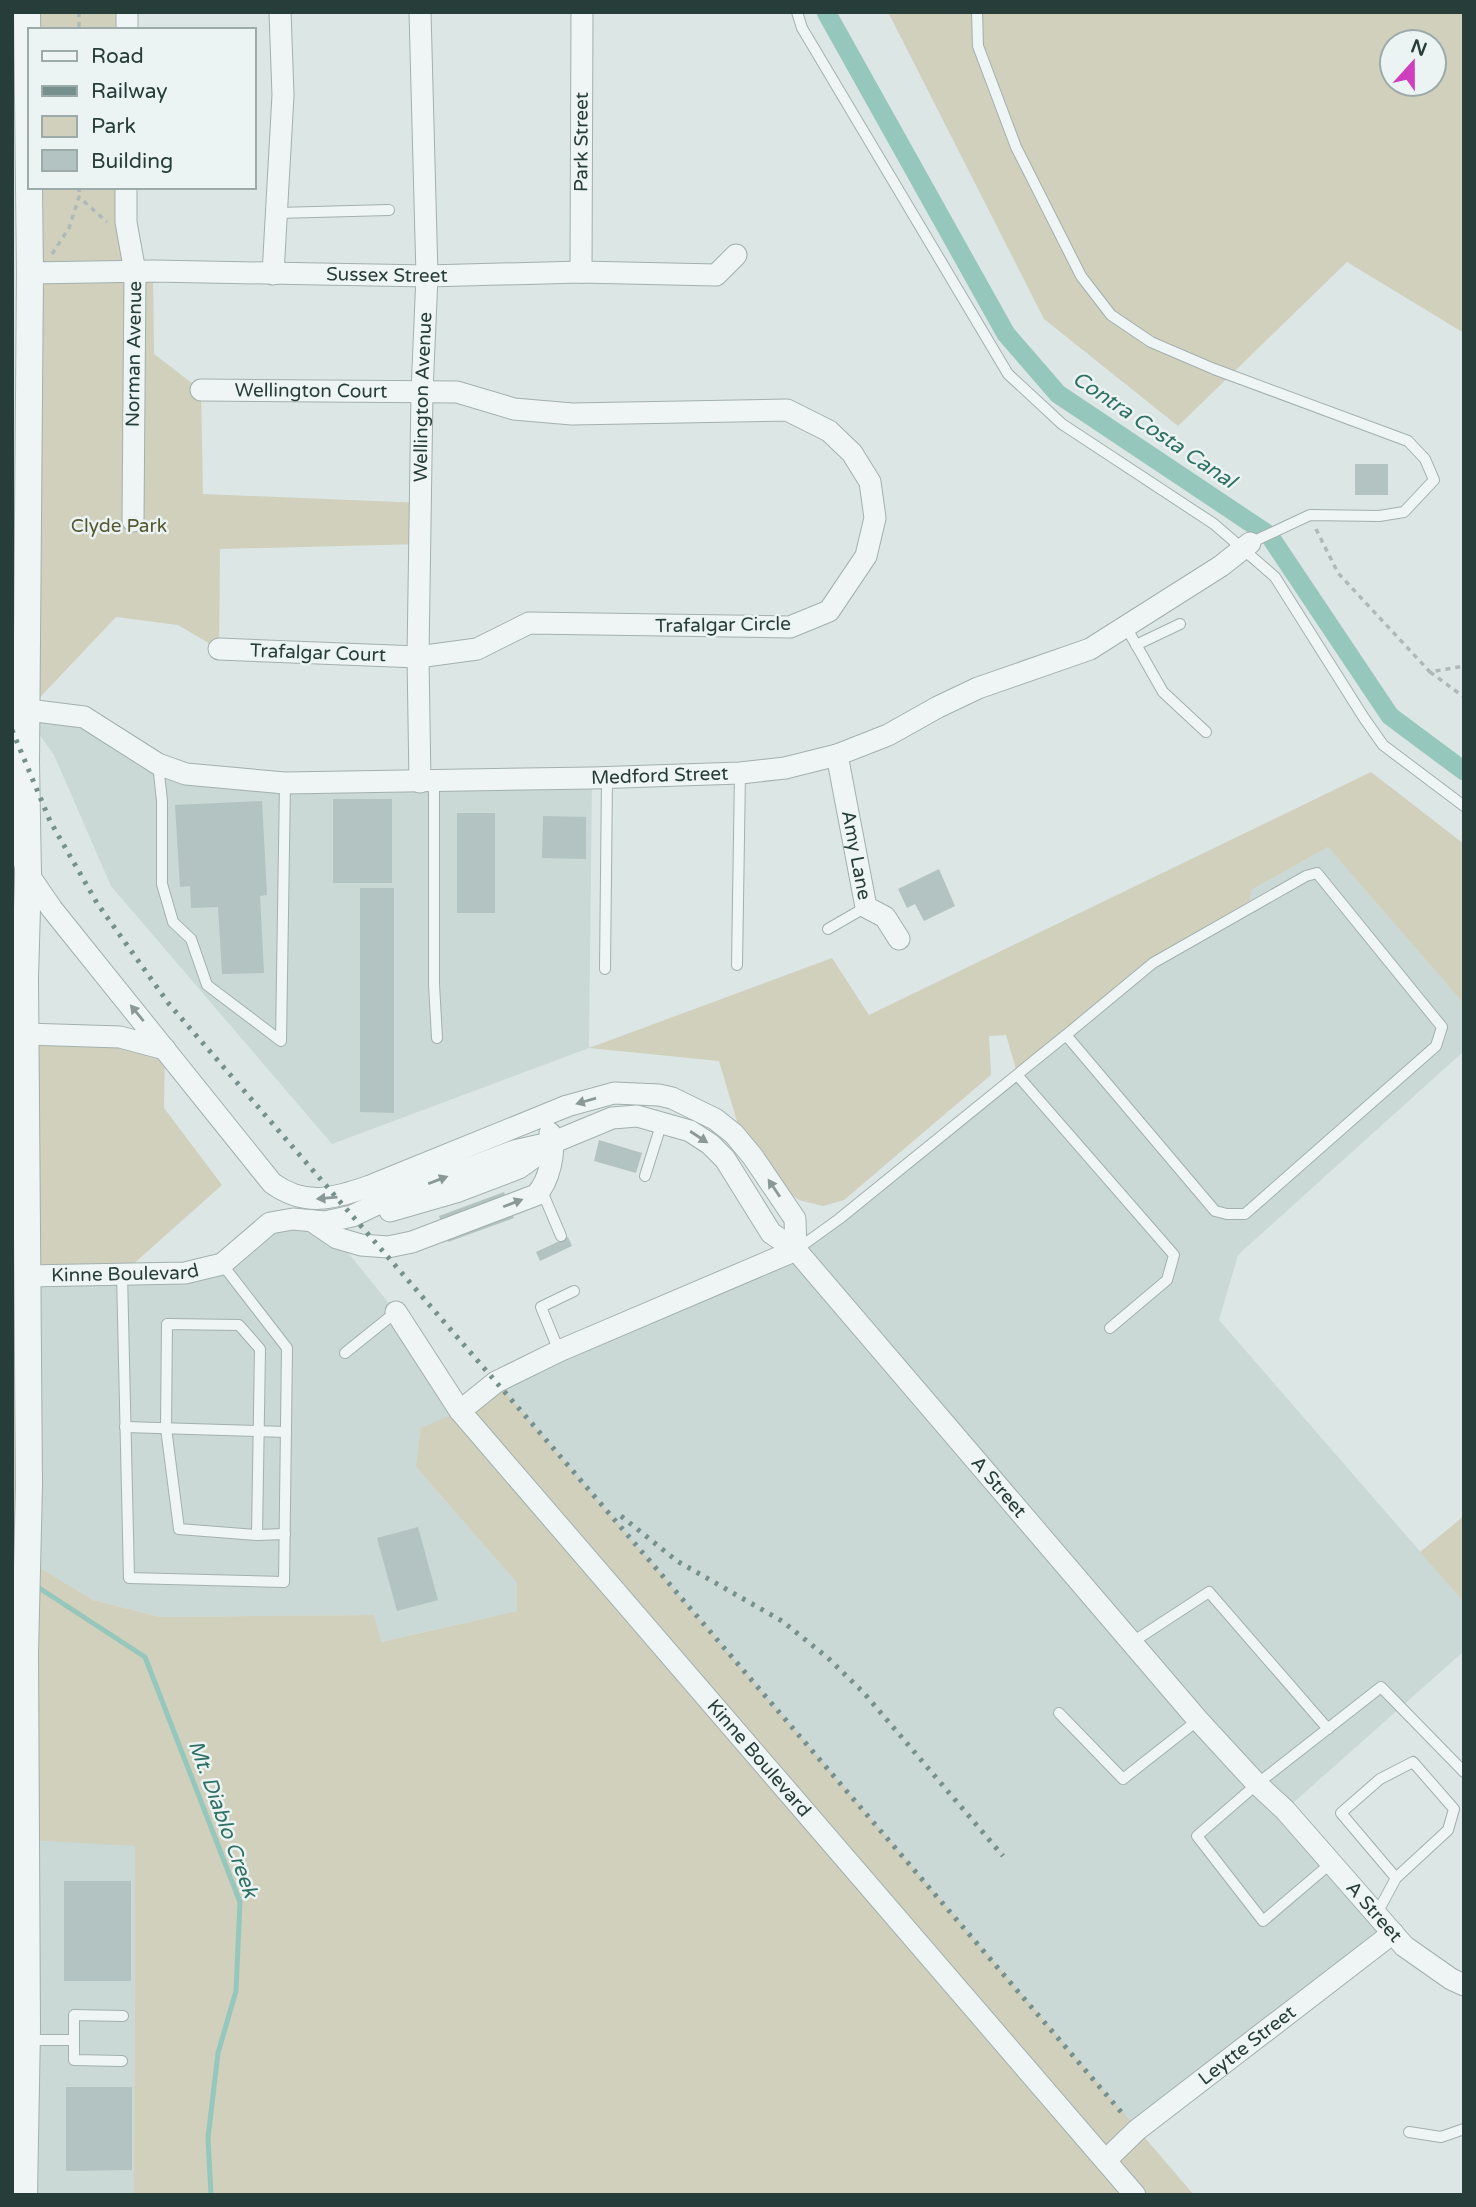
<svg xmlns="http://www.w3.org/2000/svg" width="1476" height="2207" font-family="'Varela Round',sans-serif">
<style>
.built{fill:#cad8d6}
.green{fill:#d0d0bd;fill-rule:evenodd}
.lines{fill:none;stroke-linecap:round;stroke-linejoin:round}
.stream{stroke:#96c7bc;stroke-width:5}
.canal{stroke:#96c7bc;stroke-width:19}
.building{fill:#b3c3c1}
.service-casing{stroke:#a2b0ae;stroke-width:12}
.minor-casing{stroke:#a2b0ae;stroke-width:23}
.tertiary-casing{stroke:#a2b0ae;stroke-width:28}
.path{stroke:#afbab8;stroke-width:3.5;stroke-dasharray:5 5;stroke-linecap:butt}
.service{stroke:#eff5f4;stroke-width:10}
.minor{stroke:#eff5f4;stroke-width:21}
.tertiary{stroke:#eff5f4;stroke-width:26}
.rail{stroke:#75908d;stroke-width:5;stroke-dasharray:3.5 7;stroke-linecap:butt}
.oneway{fill:#8a9997}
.labels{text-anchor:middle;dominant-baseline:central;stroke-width:5;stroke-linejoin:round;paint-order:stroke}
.street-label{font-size:19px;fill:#263d3a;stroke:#ebf4f3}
.park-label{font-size:19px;fill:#565833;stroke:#ebf4f3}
.water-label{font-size:21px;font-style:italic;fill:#307064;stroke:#ebf4f3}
</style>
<rect width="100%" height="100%" fill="#dce6e5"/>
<!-- built -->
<g class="built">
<polygon points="27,717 84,717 186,774 592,778 589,1048 332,1144 111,886 54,755"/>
<polygon points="1328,847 1464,1004 1464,1051 1238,1255 1219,1320 1464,1602 1464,1651 1285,1810 1393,1933 1137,2130 496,1382 796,1250 1251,890"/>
<polygon points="270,1223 328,1228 396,1312 460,1411 416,1467 517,1583 517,1611 380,1642 374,1615 160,1617 93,1600 27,1560 27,1276 222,1264"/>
<polygon points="12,1609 26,1617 135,1846 134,2195 12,2195"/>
</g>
<!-- green -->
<g class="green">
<polygon points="27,12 127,12 127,30 30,30 30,187 126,187 135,272 153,271 154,354 201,390 203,494 422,503 420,544 220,549 219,649 178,625 116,617 28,710"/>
<path d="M888 12H1464V333L1347 262 1178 426 1044 319ZM1392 42H1434V84H1392Z"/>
<polygon points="1371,772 1464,844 1464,1004 1328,847 1251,890 1248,909 1153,963 1018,1076 1006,1035 989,1036 991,1075 844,1200 823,1206 799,1200 784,1189 739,1128 719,1061 589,1048 832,958 869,1015"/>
<polygon points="12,781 28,874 26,1033 165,1049 164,1108 222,1185 122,1274 27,1277 27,1560 93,1600 160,1617 374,1615 381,1642 517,1611 517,1583 416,1467 421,1428 460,1411 496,1382 1194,2195 134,2195 135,1846 26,1840 26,1618 12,1609"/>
<polygon points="1464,1516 1464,1602 1420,1552"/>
</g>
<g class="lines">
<!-- stream -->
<polyline class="stream" points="36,1586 145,1657 240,1902 236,1991 218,2053 208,2138 211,2195"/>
<!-- canal -->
<polyline class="canal" points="826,12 1006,334 1058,394 1269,535 1390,716 1464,771"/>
</g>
<!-- building -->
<g class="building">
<rect x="1355" y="464" width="33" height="31"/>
<rect x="333" y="799" width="59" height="84"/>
<polygon points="262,801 267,895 260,896 264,973 222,974 218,907 191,908 190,886 180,887 175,805"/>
<rect x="457" y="813" width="38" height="100"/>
<polygon points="543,816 586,817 586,859 542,858"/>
<polygon points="939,869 955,906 924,921 915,904 907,908 898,889"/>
<polygon points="360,888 394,888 394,1113 360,1112"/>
<polygon points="599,1140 642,1153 636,1173 594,1161"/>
<polygon points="504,1192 514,1218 448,1242 439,1216"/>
<polygon points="568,1237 572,1246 540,1261 536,1252"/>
<polygon points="418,1527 438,1600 397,1611 377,1538"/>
<rect x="64" y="1881" width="67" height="100"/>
<polygon points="66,2087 132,2087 132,2170 66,2171"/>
</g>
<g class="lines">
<defs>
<g id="service">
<polyline points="797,12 802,28 1008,374 1062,424 1214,524 1275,577 1364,718 1383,745 1464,806"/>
<polyline points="977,12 978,46 1016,147 1081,276 1111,315 1151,342 1214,369 1408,441 1425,459 1434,480 1404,512 1379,516 1310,515 1250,543"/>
<polyline points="277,213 389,210"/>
<polyline points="1126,627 1163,692 1206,732"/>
<polyline points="1136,645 1180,624"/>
<polyline points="158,764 162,801 162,884 173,922 191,939 207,985 281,1041 285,783"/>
<polyline points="434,782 434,984 437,1038"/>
<polyline points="828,929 866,907"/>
<polyline points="737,965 740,773"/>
<polyline points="605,969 607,778"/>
<polyline points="1018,1076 1174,1255 1167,1280 1110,1328"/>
<polyline points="645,1176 662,1122"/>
<polyline points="541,1189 561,1236"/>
<polyline points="796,1250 839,1219 1066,1035 1215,1211 1227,1214 1245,1214 1436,1046 1442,1027 1317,873 1306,876 1153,963 1066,1035"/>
<polyline points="122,1274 129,1578 284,1582 287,1348 222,1264"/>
<polygon points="167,1324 239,1325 260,1349 257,1535 179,1529 166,1428"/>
<polyline points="559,1351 541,1307 574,1291"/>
<polyline points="345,1353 396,1312"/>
<polyline points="125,1427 286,1432"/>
<polyline points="257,1535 285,1534"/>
<polyline points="1131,1643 1209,1592 1328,1729"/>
<polyline points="1059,1713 1123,1779 1198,1720"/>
<polyline points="1330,1864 1263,1921 1197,1836 1257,1784 1381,1687 1464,1772"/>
<polyline points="1376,1915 1396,1878 1448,1830 1454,1809 1413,1762 1380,1779 1341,1813 1396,1878"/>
<polyline points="27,2040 74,2040 74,2015 123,2016"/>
<polyline points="74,2040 74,2060 122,2061"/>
<polyline points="1409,2132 1441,2137 1464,2129"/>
</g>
<g id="minor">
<polyline points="127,30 127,12"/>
<polyline points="126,187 126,222 135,272 133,521"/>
<path id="s1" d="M581 272 582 12"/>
<path id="s2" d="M30 273 153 271 427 276 581 272 716 275 736 255"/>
<polyline points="273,274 283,95 280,12"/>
<path id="s3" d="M201 390 457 392 514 409 572 414 787 410 829 431 852 453 870 482 875 518 866 556 829 611 790 627 529 623 477 649 418 657 219 649"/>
<path id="s4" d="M28 710 84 717 158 764 186 774 285 783 592 778 740 773 785 768 837 755 888 735 938 707 978 688 1090 649 1221 566 1250 543"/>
<path id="s5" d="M837 755 866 907 885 917 899 939"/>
<path id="s6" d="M420 782 418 657 422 392 427 276 420 12"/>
<path d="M12 824 28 874 52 909 272 1183C305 1207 333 1199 370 1186L567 1106 614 1093 659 1095 672 1098 715 1119 734 1134 753 1157 795 1219 796 1250"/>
<polyline points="26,1034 120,1037 165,1049"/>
<polyline points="390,1211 456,1192 519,1168 547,1148"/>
<path d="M312 1221 337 1238 361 1245 388 1247 412 1242 536 1195C549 1182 557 1149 550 1133"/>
<path id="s7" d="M27 1276 185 1273 222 1264 270 1223 293 1219 325 1222 352 1216 390 1198 514 1151 554 1142 612 1118 637 1116 690 1131 710 1144 725 1159 771 1233 796 1250"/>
<path id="s8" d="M396 1312 460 1411 1135 2195"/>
<path id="s9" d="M460 1411 496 1382 559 1351 796 1250 1198 1720 1257 1784 1285 1810 1404 1946 1451 1979 1464 1985"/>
<path id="s10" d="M1106 2160 1137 2130 1393 1933"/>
</g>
<polyline id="tertiary" points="24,2195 27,2029 25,1653 29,1485 25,978 28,874 26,763 30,273 27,12"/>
</defs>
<!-- service casing -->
<use href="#service" class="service-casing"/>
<!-- minor casing -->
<use href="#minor" class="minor-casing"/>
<!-- tertiary casing -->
<use href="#tertiary" class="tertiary-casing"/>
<!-- path -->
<g class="path">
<polyline points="79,12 79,30"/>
<polyline points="79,187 79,197"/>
<polyline points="52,254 69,228 79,197 107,222"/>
<polyline points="1316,529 1338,573 1430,672 1464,666"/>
<polyline points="1430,672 1464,697"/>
</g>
<!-- service -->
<use href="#service" class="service"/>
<!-- minor -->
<use href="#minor" class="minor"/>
<!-- tertiary -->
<use href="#tertiary" class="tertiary"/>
<!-- rail -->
<g class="rail">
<polyline points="12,730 50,821 97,903 169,1004 554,1449 1122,2113"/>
<polyline points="621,1516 677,1561 782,1621 828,1658 864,1693 1003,1856"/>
</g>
</g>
<!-- one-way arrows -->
<defs><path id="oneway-solid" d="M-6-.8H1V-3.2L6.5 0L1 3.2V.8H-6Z" transform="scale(1.75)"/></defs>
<g class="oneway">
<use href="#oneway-solid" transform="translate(137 1013) rotate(-129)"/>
<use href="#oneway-solid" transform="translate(586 1101) rotate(164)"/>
<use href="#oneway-solid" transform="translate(699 1137) rotate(33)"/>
<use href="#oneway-solid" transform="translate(438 1180) rotate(-21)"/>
<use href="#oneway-solid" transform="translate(774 1188) rotate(-124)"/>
<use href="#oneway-solid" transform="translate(327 1198) rotate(175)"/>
<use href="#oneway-solid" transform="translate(513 1203) rotate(-21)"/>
</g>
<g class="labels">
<!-- street labels -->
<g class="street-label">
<text stroke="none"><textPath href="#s1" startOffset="130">Park Street</textPath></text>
<text stroke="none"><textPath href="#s2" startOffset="357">Sussex Street</textPath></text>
<text transform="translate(134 354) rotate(-89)">Norman Avenue</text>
<text stroke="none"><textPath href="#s3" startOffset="110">Wellington Court</textPath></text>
<text stroke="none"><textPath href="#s6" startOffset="385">Wellington Avenue</textPath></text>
<text transform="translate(723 625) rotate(-1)">Trafalgar Circle</text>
<text transform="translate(318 653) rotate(2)">Trafalgar Court</text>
<text stroke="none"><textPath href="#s4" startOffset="648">Medford Street</textPath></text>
<text stroke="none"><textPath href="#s5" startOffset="102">Amy Lane</textPath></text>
<text stroke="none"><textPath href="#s7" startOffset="98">Kinne Boulevard</textPath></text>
<text stroke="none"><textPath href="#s9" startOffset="686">A Street</textPath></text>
<text stroke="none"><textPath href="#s8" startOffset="576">Kinne Boulevard</textPath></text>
<text stroke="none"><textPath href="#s9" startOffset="1253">A Street</textPath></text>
<text stroke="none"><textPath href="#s10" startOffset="182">Leytte Street</textPath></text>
</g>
<!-- park labels -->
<g class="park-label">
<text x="119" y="526">Clyde Park</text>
</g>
<!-- water labels -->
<g class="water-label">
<text transform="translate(1154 430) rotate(34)">Contra Costa Canal</text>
<text transform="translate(223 1819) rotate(70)">Mt. Diablo Creek</text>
</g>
</g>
<!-- border -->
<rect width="1476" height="2207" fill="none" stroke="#263d3a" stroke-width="28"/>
<!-- legend -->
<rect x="28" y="28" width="228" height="161" fill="#ebf4f3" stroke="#9caba9" stroke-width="2"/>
<rect x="42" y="51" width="35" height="10" fill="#eff5f4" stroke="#9caba9" stroke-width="2"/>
<text x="91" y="63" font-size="21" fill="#263d3a">Road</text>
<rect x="42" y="86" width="35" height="10" fill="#75908d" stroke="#9caba9" stroke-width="2"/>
<text x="91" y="98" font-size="21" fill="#263d3a">Railway</text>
<rect x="42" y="116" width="35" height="21" fill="#d0d0bd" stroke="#9caba9" stroke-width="2"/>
<text x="91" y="133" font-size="21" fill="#263d3a">Park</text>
<rect x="42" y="150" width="35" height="21" fill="#b3c3c1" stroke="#9caba9" stroke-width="2"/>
<text x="91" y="168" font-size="21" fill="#263d3a">Building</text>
<!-- north arrow -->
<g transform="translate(1413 63) rotate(21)"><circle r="33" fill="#ebf4f3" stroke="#9caba9" stroke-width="2"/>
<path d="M0-5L12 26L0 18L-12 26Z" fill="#ce3ebe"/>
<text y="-10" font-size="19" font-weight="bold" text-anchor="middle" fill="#263d3a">N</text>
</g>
</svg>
